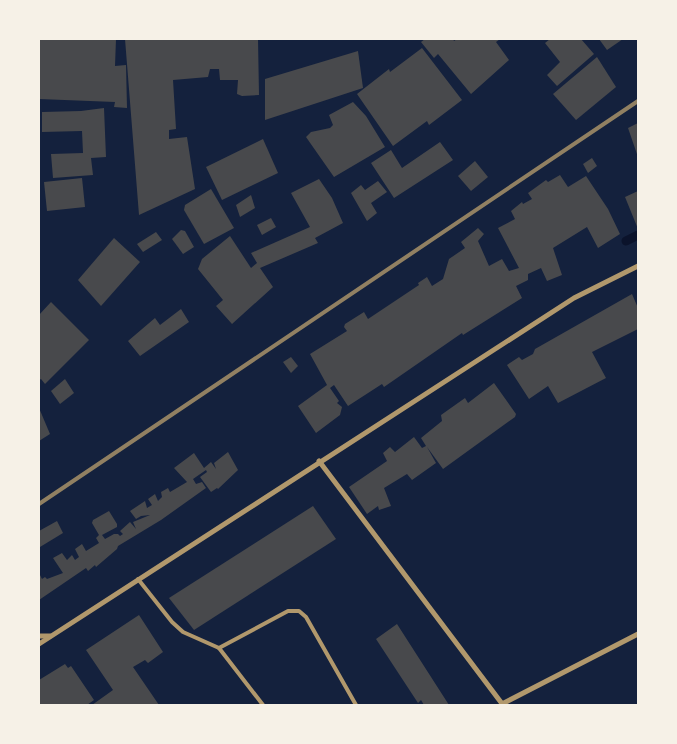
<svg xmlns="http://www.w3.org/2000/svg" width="677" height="744" font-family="'Golos Text',sans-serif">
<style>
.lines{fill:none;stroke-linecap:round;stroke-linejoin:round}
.stream{stroke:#0b132b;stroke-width:9}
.building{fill:#48494c}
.service{stroke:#b1986c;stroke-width:4}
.minor{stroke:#b1986c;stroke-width:5}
.rail{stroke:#918062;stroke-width:4}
</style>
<rect width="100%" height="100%" fill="#14213d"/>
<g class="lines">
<!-- stream -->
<polyline class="stream" points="626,241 638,235"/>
</g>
<!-- building -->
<g class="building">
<polygon points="39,39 116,39 115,66 126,65 127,108 114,107 115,102 39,99"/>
<polygon points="125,39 258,39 259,95 242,96 237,94 238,80 220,80 219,69 210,69 208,77 173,80 176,129 169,130 169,139 187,137 195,189 139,215"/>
<polygon points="425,39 453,39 454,41 457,39 500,39 496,42 509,60 471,94 438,54 434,58 421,42"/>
<polygon points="550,39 581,39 594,54 557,86 547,75 560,62 545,43"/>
<polygon points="599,39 623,39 607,50"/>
<polygon points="422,48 462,100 429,125 427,121 393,146 357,94 389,69 390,72"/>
<polygon points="358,51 363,88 265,120 265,79"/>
<polygon points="597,57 616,87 576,120 553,94"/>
<polygon points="353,102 366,116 385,147 334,177 306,137 311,132 330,128 333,125 329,115"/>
<polygon points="104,108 106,157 91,158 93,175 53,178 51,154 83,153 82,131 42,132 42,112 81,111"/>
<polygon points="638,123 638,157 628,128"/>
<polygon points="263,139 278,173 222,200 206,167"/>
<polygon points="440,142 453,160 394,198 371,163 391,150 402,168"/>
<polygon points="592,158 597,166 588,173 583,164"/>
<polygon points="475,161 488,177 471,191 458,176"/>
<polygon points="560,175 568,187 586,176 608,209 620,234 598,248 587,227 553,248 562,275 547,281 541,268 528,274 528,280 516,286 522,298 463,335 462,333 384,387 382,384 348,406 334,385 330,388 339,401 337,403 342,407 340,415 316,433 298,406 327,385 310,354 347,331 344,327 345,324 364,312 368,319 419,285 418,283 427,277 432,286 443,279 449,259 465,248 461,242 478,228 484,234 478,241 489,266 502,259 509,271 519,268 498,228 515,219 511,211 522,202 523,204 532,199 528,193 546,180 548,182"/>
<polygon points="82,178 85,207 47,211 44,182"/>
<polygon points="319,179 332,198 343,223 315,238 318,243 260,268 273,287 232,324 216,306 223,300 198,269 202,259 230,236 251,268 257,263 251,253 310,227 291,193"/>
<polygon points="378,181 387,192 371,203 377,213 367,221 351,193 361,185 365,190"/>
<polygon points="211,189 234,228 204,244 184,210 185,205"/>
<polygon points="638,191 638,229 625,197"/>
<polygon points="251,195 255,208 240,217 236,205"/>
<polygon points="271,218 276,227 262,235 257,225"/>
<polygon points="181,230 185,231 194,247 183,254 172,239"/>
<polygon points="156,232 162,240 143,252 137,244"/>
<polygon points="114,238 140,262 101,306 78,280"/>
<polygon points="632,294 638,308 638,329 592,352 606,378 558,403 548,386 529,399 507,365 519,357 522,360 533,354 535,349"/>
<polygon points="51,302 89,340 45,384 41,379 39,380 39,315"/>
<polygon points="181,309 189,322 140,356 128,341 155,318 160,325"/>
<polygon points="291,357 298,366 291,373 283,362"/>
<polygon points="65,379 74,393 60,404 51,391"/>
<polygon points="494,383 516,414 515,417 443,469 427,447 436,463 412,480 407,474 384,488 391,506 379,510 378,506 367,514 349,487 387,461 383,453 390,447 395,452 414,437 422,448 426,446 421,438 442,421 441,415 465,398 468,403"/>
<polygon points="39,408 50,434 39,441"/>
<polygon points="228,452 238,470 218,489 217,488 211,492 200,477 207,472 206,470 193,479 196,484 202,482 206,488 161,520 118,546 117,549 96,567 95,565 88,571 86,568 39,600 39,573 42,579 45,577 47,579 63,573 53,558 62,553 67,560 72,555 75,560 79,557 75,549 82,544 86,551 99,543 96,538 99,535 92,523 93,520 109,511 117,524 117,527 102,535 105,539 114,534 118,534 120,536 123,534 120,531 130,522 136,529 133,522 150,515 141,516 136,519 130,511 145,501 147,508 152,505 148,499 155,494 158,501 162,497 161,492 168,488 170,492 187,482 174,468 194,453 204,468 211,462 216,469 214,463"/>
<polygon points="313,506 336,539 194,630 169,598"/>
<polygon points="57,521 63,533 40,547 39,531"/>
<polygon points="139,615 163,652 148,663 145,660 133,667 159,705 92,705 113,690 86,650"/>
<polygon points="397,624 449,705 424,705 421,700 418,703 376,639"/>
<polygon points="65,664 68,668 71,666 94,700 87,705 39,705 39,680"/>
</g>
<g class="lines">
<!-- service -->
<g class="service">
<polyline points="138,579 172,622 183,632 219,648 263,705"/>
<polyline points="219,648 288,611 299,611 306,617 356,705"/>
</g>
<!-- minor -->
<g class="minor">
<polyline points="319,461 503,705"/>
<polyline points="39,636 50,636"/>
<polyline points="39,644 574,298 638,266"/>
<polyline points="502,704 638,634"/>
</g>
<!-- rail -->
<polyline class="rail" points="39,504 638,101"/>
</g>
<!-- border -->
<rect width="677" height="744" fill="none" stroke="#f6f1e7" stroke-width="80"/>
</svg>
